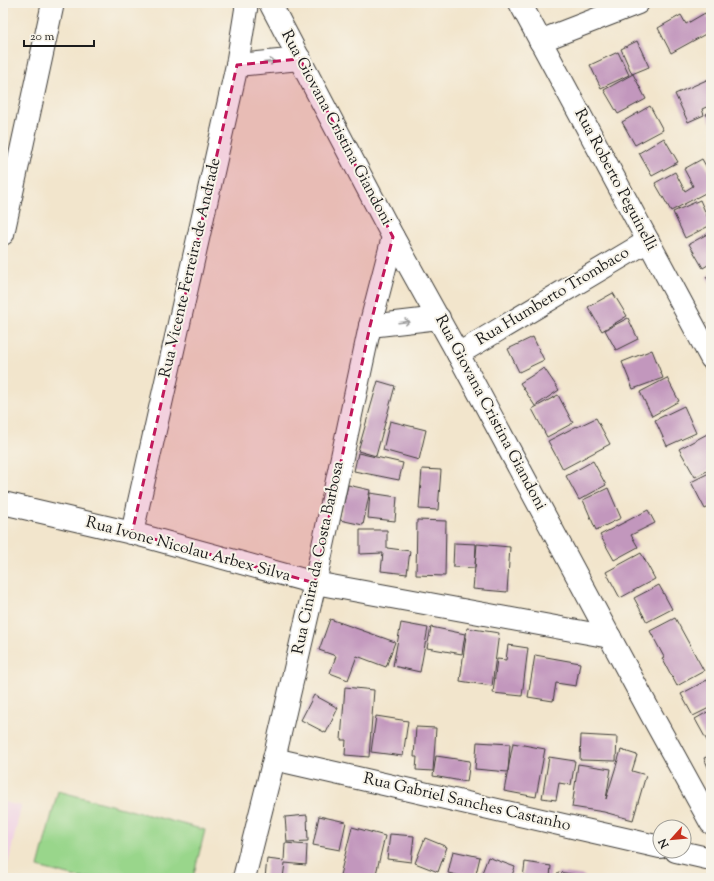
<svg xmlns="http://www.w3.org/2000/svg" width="714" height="881" font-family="'Sorts Mill Goudy',serif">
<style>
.built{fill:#f0d0e4}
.green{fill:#99d68b;stroke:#5a7954}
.building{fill:#c297bd}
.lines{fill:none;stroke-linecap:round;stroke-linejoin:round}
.minor-casing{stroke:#3c3a36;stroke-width:24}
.minor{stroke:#fff;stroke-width:22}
.oneway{stroke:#999}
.marked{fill:#c2185b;fill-opacity:0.2;stroke:#c2185b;stroke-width:3;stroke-dasharray:8 5;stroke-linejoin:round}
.labels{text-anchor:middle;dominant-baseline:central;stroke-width:4;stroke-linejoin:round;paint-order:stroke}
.street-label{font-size:16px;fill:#1c1c1c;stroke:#f7f3e8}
</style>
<rect width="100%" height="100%" fill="#f7f3e8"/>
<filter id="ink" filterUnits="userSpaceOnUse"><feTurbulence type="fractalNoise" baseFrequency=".025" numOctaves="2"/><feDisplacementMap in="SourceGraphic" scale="8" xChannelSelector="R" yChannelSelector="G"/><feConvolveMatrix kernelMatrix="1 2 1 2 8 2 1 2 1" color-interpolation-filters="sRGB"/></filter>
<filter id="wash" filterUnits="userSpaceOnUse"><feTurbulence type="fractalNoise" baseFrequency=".012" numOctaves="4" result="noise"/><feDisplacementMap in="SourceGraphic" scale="16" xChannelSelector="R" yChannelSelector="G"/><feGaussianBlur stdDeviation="0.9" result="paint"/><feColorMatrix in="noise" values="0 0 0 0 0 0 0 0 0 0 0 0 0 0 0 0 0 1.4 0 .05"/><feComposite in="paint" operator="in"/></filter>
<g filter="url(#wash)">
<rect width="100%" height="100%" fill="#f2e5cc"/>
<!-- built -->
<polygon class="built" points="3,802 21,806 5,878 3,878"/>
<!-- green -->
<polygon class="green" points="58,791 205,830 193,878 80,878 38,867"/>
<g id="blocks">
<!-- building -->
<g class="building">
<polygon points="705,13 711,24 711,31 671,53 658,28 681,15 686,24"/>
<polygon points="637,41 649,67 632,74 621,49"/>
<polygon points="618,52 629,75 601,88 590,65"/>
<polygon points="633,74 646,99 618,114 604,90"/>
<polygon points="711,78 711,105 702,109 704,115 688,122 675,94"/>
<polygon points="650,106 663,130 635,145 622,122"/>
<polygon points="711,111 711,123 706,114"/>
<polygon points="664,138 678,162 652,176 639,153"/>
<polygon points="702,159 711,175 711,190 671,211 655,183 675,172 685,191 693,186 684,169"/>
<polygon points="700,200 711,225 685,238 673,212"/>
<polygon points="711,232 711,263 703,268 689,244"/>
<polygon points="711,273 711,284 706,277"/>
<polygon points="613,293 627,316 602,331 588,307"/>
<polygon points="628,318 638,339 616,350 605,330"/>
<polygon points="533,337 544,360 519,372 508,349"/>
<polygon points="652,350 663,378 633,389 622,362"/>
<polygon points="544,368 559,390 535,406 520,383"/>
<polygon points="667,378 679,401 652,416 640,392"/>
<polygon points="378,381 395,386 376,456 358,451"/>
<polygon points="558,395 573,423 547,437 532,409"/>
<polygon points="684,406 696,433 667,446 655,420"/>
<polygon points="596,418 610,444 563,469 548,441 577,426 577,427"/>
<polygon points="390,421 426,430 419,460 383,450"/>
<polygon points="711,432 711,469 695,477 679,449"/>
<polygon points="358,453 403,463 399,480 354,471"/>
<polygon points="593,461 606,485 579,500 566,476"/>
<polygon points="422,469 441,470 438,510 419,509"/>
<polygon points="711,472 711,506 705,509 691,482"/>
<polygon points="348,485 370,490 363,525 340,520"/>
<polygon points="608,488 621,518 596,530 583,500"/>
<polygon points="370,493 397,497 395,521 368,518"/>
<polygon points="648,510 655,523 631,535 638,547 614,560 600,535"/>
<polygon points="417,520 446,521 445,576 416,575"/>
<polygon points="360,530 387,530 387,548 410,551 407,574 381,571 383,553 360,554"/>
<polygon points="454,543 476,544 475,568 453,567"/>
<polygon points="477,544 510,547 507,592 473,589"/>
<polygon points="641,553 655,579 620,598 606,572"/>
<polygon points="659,585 672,609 647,622 634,598"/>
<polygon points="675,618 704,671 677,686 662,658 664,657 650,631"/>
<polygon points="330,619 395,642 386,667 357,656 348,680 330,673 336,656 319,650"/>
<polygon points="401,623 428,628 420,672 393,666"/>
<polygon points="431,627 465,634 462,654 427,648"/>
<polygon points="467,628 499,633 492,686 460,681"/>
<polygon points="508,645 528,648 522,696 493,693 497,659 506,660"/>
<polygon points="535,655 580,663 576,686 556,683 553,701 528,697"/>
<polygon points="707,680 711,688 711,707 693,716 681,694"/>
<polygon points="345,687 374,690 369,757 345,755 346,740 341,740"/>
<polygon points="314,695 338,708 326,733 301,720"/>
<polygon points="711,710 711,748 695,719"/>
<polygon points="376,716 408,721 403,756 371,752"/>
<polygon points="416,727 436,728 433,771 416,770 417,757 414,757"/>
<polygon points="581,735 617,737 616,761 580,760"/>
<polygon points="477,742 510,744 508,772 475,769"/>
<polygon points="513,743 545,749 536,797 504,791"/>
<polygon points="621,750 637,755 632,771 646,775 633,820 604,812 572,807 578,764 611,769 606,799"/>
<polygon points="711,755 711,774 704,758"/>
<polygon points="436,756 470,761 467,782 433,776"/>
<polygon points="549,757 575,761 571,785 559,783 556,800 542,798"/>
<polygon points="307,815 308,841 287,842 285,817"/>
<polygon points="319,816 346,822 340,850 313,845"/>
<polygon points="352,827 385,836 375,878 351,878 340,875"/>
<polygon points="390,834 414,836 411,862 387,859"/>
<polygon points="425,838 447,847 438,872 415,863"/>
<polygon points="285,843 307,845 306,865 285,863 283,878 265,878 267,859 284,861"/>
<polygon points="453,851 480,857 475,878 468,878 448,873"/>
<polygon points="488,857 515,867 511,878 480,878"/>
<polygon points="525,862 551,866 550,878 523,878"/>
<polygon points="558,872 585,876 584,878 557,878"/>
</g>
</g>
</g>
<g filter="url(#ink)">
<use href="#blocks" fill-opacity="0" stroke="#3c3a36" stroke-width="1"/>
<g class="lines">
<defs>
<g id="minor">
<polyline points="270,3 393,237 458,354 651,714 711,823"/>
<polyline points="520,3 711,358"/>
<polyline points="540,41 638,3"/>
<polyline points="237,65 300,59"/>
<polyline points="3,234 53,3"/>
<polyline points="370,326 439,318"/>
<polyline points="458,354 648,241"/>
<polyline points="3,503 132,533 315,583 610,637"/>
<polyline points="132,533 237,65 247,3"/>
<polyline points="274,759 660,847"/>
<polyline points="676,851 711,859"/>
<polyline points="244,878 274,759 315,583 370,326 393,237"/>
</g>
</defs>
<!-- minor casing -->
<use href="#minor" class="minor-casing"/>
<!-- minor -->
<use href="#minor" class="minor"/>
</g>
<!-- one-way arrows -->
<defs><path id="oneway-shaft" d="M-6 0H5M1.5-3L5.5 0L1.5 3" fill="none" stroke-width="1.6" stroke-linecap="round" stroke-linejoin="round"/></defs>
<g class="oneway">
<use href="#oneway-shaft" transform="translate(269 62) rotate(-6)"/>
<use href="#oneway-shaft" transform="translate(404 322) rotate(-7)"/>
</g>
</g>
<!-- marked area -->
<path class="marked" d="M300 59 393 237 370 326 315 583 132 533 237 65Z"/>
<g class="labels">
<!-- street labels -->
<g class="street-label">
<text transform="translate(336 128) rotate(62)">Rua Giovana Cristina Giandoni</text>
<text transform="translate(615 180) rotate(62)">Rua Roberto Peguinelli</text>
<text transform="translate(191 268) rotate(-77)">Rua Vicente Ferreira de Andrade</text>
<text transform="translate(553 297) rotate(-31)">Rua Humberto Trombaco</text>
<text transform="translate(490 413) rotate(62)">Rua Giovana Cristina Giandoni</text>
<text transform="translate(188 550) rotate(15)">Rua Ivone Nicolau Arbex Silva</text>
<text transform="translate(319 558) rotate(-78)">Rua Cinira da Costa Barbosa</text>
<text transform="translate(467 803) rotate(13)">Rua Gabriel Sanches Castanho</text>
</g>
</g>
<!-- margin -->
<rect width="714" height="881" fill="none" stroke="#f7f3e8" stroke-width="16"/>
<!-- north arrow -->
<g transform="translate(672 839) rotate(243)"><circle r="19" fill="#f7f3e8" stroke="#9f9d96"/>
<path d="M0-3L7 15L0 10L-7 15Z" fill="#c8321e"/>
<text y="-6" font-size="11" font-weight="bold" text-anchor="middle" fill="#1c1c1c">N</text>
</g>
<!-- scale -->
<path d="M24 40v6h70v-6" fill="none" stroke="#1c1c1c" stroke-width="2"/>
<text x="30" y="40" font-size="12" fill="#1c1c1c" stroke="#f7f3e8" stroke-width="3" paint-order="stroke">20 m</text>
</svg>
